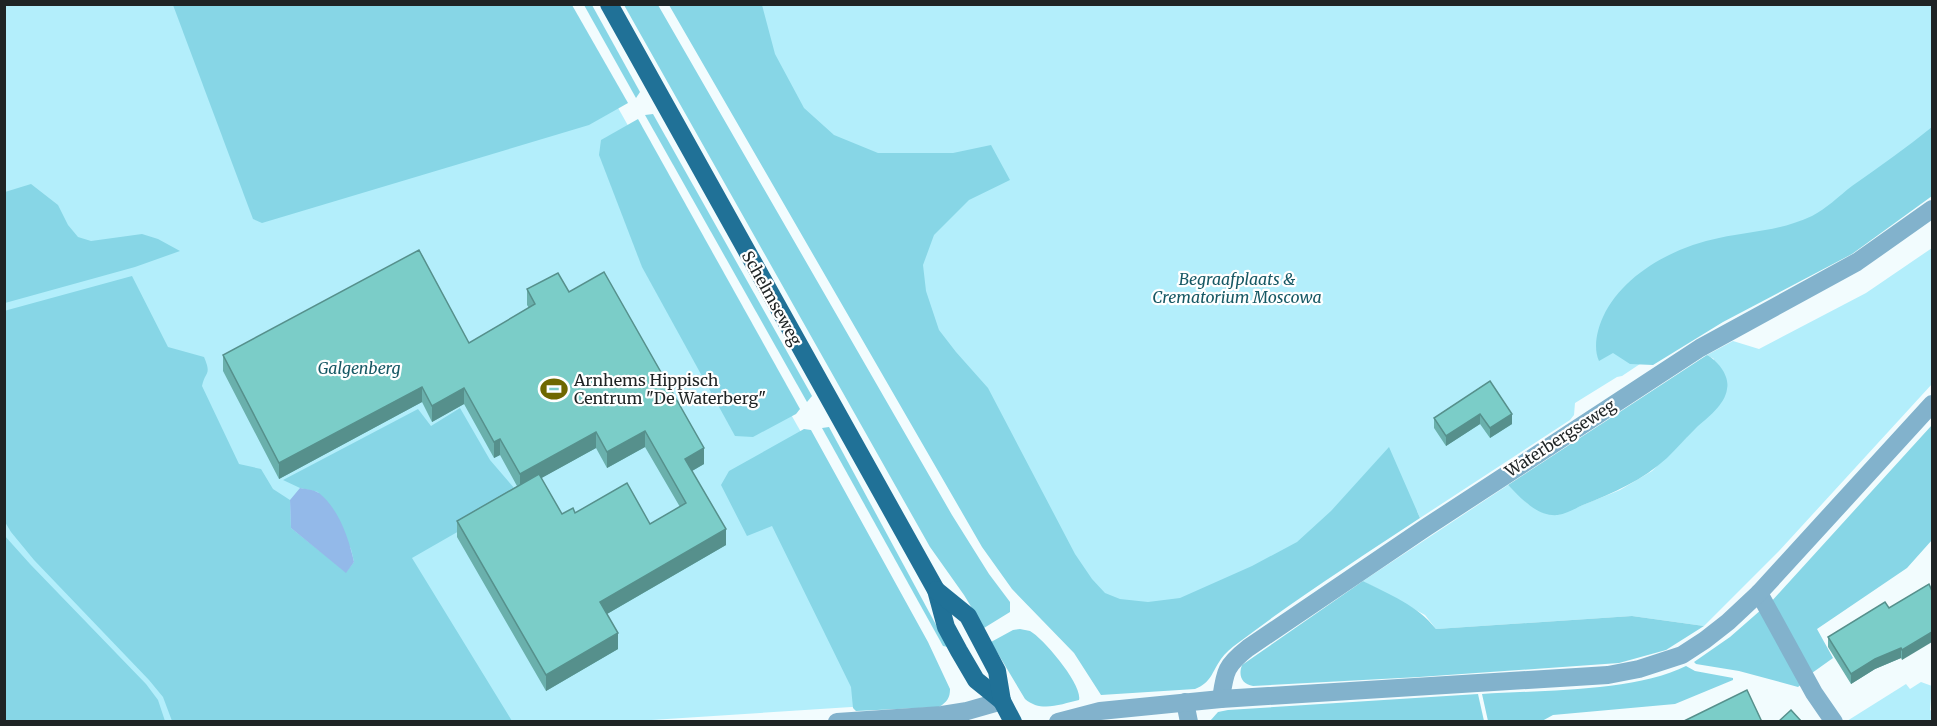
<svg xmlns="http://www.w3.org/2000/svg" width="1937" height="726" font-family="Merriweather,serif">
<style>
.green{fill:#b3eefb}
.forest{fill:#87d6e6}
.water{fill:#93b9e9}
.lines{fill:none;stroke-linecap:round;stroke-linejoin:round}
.minor{stroke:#82b2cc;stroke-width:18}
.major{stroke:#207197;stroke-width:18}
.wall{fill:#6ab0ac;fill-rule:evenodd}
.shaded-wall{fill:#56908c}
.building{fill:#7bcdc8;stroke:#56908c;stroke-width:1.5}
.labels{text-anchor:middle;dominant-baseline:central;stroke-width:4.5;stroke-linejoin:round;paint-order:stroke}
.park-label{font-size:16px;font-style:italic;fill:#165864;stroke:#fff}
.street-label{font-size:16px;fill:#1f2425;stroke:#fff}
.poi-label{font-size:16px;fill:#1f2425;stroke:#fff;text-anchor:start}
</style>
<rect width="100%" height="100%" fill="#f2fcfe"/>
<!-- green -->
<g class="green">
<polygon points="4,5 560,5 938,675 929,702 636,721 5,721"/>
<polygon points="710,5 1932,5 1932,169 1622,376 1617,377 1575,403 1574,415 1570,420 1420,518 1417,511 1144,662"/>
<polygon points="1932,248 1932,384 1779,551 1704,626 1632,616 1436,629 1425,615 1363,581 1508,485 1528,504 1542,512 1558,515 1620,490 1652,471 1687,437 1714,359 1707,355 1733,341 1759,349 1866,293"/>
<polygon points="1921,682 1932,686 1930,710 1932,711 1932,721 1847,721 1906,684 1910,689"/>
</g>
<!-- forest -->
<g class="forest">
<polygon points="173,5 572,5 628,103 589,125 262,223 253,219"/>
<polygon points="584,5 592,5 640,92 636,98"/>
<polygon points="624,5 658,5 952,515 989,574 1010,602 1010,612 984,628 964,595 930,547"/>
<path d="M669 5H762L775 54 804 108 834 135 878 153H953L991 145 1010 180 969 200 934 235 923 265 926 291 939 330 956 352 988 388 1075 554 1092 579 1105 593 1120 599 1148 602 1180 598 1252 566 1297 542 1331 511 1389 447 1420 518C1358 559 1296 599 1238 643 1231 648 1225 653 1221 659 1212 672 1211 683 1195 689L1101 695 1074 653 1012 589 982 547Z"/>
<polygon points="653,114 812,396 807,402 645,115"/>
<polygon points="638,119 800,409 796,414 753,437 735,436 642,267 599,155 601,140"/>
<path d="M1932 127V196L1852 254 1723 322 1653 365 1630 364 1613 353 1599 361C1593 348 1597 330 1603 317 1623 274 1674 247 1719 238 1752 231 1780 231 1812 216 1826 209 1839 196 1852 186 1879 167 1906 148 1932 127Z"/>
<polygon points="31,184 58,205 68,225 78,237 91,241 142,234 158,239 180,251 135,267 5,303 5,192"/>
<path d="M132 276 168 347 204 357C212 376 205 371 202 386L239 464 261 469 273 489 290 500 291 528 346 572 354 562 351 549 318 492 300 488 283 480 418 409 431 426 460 408 490 460 515 489 508 503 412 558 512 721H172L163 697 149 680 34 560 11 532 5 522 4 311Z"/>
<path d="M1707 355C1718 361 1730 376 1727 389 1725 405 1707 418 1696 428 1686 438 1677 448 1667 458 1643 480 1613 493 1583 505 1576 508 1566 514 1558 515 1537 517 1521 498 1508 485Z"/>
<polygon points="1932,425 1932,540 1907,568 1817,629 1833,658 1812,673 1770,603"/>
<polygon points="829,427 948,647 943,646 822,428"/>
<path d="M804 429 811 430 928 642 950 689C950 698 947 702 939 707L856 711 853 708 851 687 772 526 747 536 721 485 729 471Z"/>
<polygon points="4,535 30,564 146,684 158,700 165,721 5,721"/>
<path d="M1363 581C1390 595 1417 605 1436 629L1632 616 1704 626 1666 650 1619 663 1419 677 1253 686C1242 684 1238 676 1242 665Z"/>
<polygon points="1762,609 1803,683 1798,687 1739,671 1696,664 1694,662 1730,637"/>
<path d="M1020 629C1023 630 1027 630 1030 631 1043 638 1083 685 1079 700 1061 704 1041 713 1025 699L991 642 1013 630Z"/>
<path d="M1686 666 1695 671 1733 678V680L1675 704 1553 715 1542 721H1488L1482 694C1540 690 1635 692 1686 666Z"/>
<polygon points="1478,694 1484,721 1210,721 1218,712 1228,710"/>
</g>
<!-- water -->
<path class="water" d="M300 488C306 489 314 490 319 493 339 509 349 539 354 562L346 573 291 528 290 500Z"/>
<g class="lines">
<!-- minor -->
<g class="minor">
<polyline points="1759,593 1814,693 1834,722"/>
<path d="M1221 699C1225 672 1225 666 1248 648L1425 528 1700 348 1857 262 1932 209"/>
<polyline points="1185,702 1189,722"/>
<polyline points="837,722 942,715 967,711 1002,701"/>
<polyline points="1058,722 1100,711 1221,699 1608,675 1639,669 1682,655 1705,640 1728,622 1759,593 1932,404"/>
</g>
<!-- major -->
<g class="major">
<polyline points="609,4 936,590 946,627 959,651 976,680 1002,701"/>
<polyline points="936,590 968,616 997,671 1002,701 1013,722"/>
</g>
</g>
<!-- wall -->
<g class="wall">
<path d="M527 289 569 292 704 464 692 471 726 545 607 614 618 649 546 691 457 537V521L517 486 500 455 494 458 464 404 432 422 422 402 279 479 223 371V355L469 343 529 308 527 305ZM645 447 680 507 650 524 575 513 562 514 541 478 596 448 607 468Z"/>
<polygon points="1490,381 1512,424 1490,438 1480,424 1446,446 1434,428 1434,418"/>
<polygon points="1929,584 1902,660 1901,658 1875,669 1851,684 1828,647 1828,637 1889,608"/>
</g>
<!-- shaded-wall -->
<g class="shaded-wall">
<polygon points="422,387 422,402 279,479 279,463"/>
<polygon points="464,388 464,404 432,422 432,406"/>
<polygon points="1480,414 1480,424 1446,446 1446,436"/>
<polygon points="1512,414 1512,424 1490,438 1490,428"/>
<polygon points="645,431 645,447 607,468 607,452"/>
<polygon points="596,432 596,448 520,490 520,474"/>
<polygon points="500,439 500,455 494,458 494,442"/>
<polygon points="704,448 704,464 685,475 685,459"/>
<polygon points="726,529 726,545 600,618 600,602"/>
<polygon points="1932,632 1932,642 1902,660 1902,650"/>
<polygon points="618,633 618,649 546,691 546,675"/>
<polygon points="1901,648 1901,658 1875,669 1851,684 1851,674 1875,659"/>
</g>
<!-- building -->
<g class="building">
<polygon points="419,250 469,343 535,304 527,289 558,273 569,292 604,272 704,448 685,459 726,529 600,602 618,633 546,675 457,521 539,474 562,514 573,508 575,513 627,483 650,524 686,503 645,431 607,452 596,432 520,474 500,439 494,442 464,388 432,406 422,387 279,463 223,355"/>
<polygon points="1490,381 1512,414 1490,428 1480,414 1446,436 1434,418"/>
<polygon points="1929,584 1932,591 1932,632 1902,650 1901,648 1875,659 1851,674 1828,637 1885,602 1889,608"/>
<polygon points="1747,690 1762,722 1682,722"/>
<polygon points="1791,710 1802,722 1778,722"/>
</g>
<!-- icons -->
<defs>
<symbol id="stadium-bare" viewBox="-9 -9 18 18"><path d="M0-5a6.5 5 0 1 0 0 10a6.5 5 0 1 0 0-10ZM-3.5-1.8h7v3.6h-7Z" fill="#6f6800" stroke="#fff" stroke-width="2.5" paint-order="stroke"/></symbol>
</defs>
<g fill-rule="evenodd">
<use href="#stadium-bare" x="535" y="370" width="38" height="38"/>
</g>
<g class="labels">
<!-- park labels -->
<g class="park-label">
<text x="1237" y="279">Begraafplaats &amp;<tspan x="1237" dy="18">Crematorium Moscowa</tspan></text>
<text x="359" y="368">Galgenberg</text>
</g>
<!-- street labels -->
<g class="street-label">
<text transform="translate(772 298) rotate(61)">Schelmseweg</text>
<text transform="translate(1560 438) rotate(-33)">Waterbergseweg</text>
</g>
<!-- poi labels -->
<g class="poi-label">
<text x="574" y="380">Arnhems Hippisch<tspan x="574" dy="18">Centrum "De Waterberg"</tspan></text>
</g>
</g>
<!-- border -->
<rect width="1937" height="726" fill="none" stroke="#1f2425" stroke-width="12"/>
</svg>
